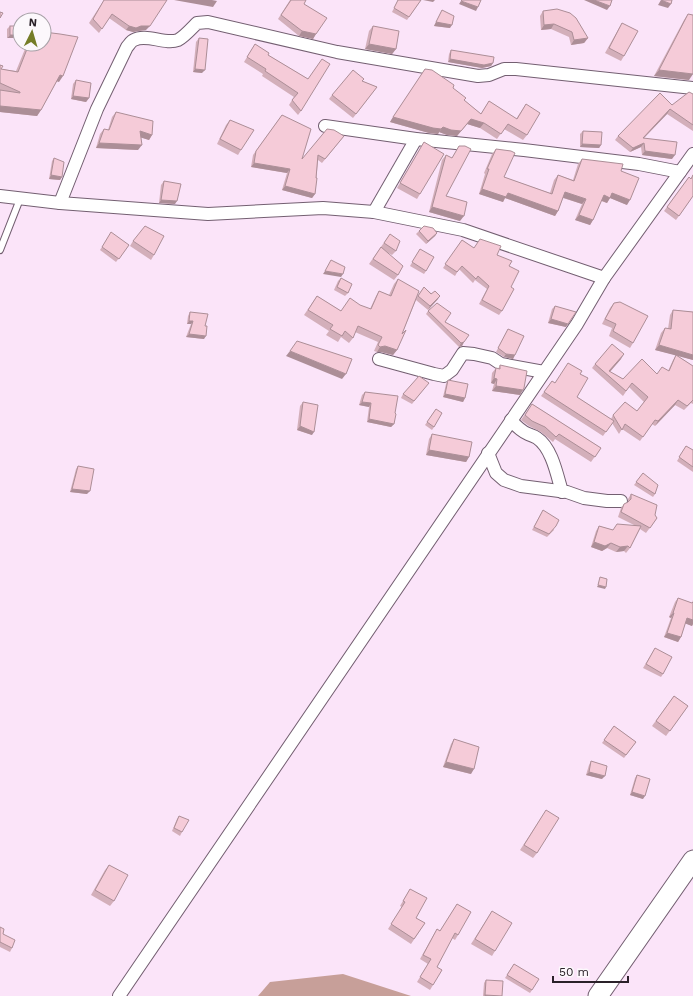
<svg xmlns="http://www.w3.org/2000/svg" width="693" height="996" font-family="'Work Sans',sans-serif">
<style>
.forest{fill:#c79f99}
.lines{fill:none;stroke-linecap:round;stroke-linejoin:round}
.service-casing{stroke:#735f71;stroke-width:8}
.minor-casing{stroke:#735f71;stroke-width:14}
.trunk-casing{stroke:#735f71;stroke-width:21}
.service{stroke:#fff;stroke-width:6}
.minor{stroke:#fff;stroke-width:12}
.trunk{stroke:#fff;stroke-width:19}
.wall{fill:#d3afba}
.shaded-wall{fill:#ac8e97}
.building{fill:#f5cbd8;stroke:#ac8e97}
</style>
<rect width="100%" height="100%" fill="#fbe4f9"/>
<!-- forest -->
<polygon class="forest" points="343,974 411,996 258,996 270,982"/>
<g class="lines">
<defs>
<polyline id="service" points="0,250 20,199"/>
<g id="minor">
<polyline points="325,126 416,139 524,150 639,164 680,172"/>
<polyline points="0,196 60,203 208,214 323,208 374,212 463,230 604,278"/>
<path d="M60 203 97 109 127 47C129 45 131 41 134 40 146 33 165 45 178 40 184 37 192 28 197 23L208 22 337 52 478 76 489 75 504 69H516L693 88"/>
<polyline points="374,212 416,139"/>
<polyline points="379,359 434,374 444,376 452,370 463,353 474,354 492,358 501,364 544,372"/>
<path d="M511 420C516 426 521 431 528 434 531 435 534 436 537 438 552 448 557 475 562 492"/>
<polyline points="488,453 496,473 504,480 521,486 567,492 584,498 607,501 621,501"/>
<polyline points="119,996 577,324 604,278 693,154"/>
</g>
<polyline id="trunk" points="598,996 693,860"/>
</defs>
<!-- service casing -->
<use href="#service" class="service-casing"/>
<!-- minor casing -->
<use href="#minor" class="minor-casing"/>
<!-- trunk casing -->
<use href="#trunk" class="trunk-casing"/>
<!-- service -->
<use href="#service" class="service"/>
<!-- minor -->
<use href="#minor" class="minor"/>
<!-- trunk -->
<use href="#trunk" class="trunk"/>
</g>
<!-- wall -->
<g class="wall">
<polygon points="104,0 146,30 138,31 133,32 126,30 109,18 99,33 89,23"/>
<polygon points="290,0 304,4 316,34 313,39 299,36 278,19"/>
<polygon points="398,0 421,0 407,20 392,12"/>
<polygon points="442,10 450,28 434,26"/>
<polygon points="543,11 588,38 584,43 571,45 569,37 551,29 541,30 540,16"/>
<polygon points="688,14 689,80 654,76 684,20"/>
<polygon points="622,23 624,56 621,61 605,53 619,28"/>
<polygon points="10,26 20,26 7,38 7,29"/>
<polygon points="373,26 396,49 392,54 365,49 369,31"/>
<polygon points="199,38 202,73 193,72 196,42"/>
<polygon points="27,44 44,44 59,82 57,81 41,110 37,116 0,112 0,65 1,69 16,71"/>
<polygon points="255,44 268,55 308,79 301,111 298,115 289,105 294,97 262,76 263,74 244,62"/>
<polygon points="451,50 493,63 491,66 482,68 448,62 449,54"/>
<polygon points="425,69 453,88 464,100 481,114 489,101 516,119 526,104 527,135 523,140 504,129 497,139 480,128 467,124 457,136 447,135 439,132 438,134 429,133 390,122"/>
<polygon points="76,80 89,98 86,102 71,99 73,84"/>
<polygon points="362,81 377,87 353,118 329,99 332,95"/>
<polygon points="693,94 693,131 667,114 644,138 672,159 642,155 641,147 630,152 615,140 618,136 672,105"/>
<polygon points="116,112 152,135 149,140 140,137 138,150 96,148 100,134 104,129 108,130 112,117"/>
<polygon points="282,115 302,159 344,136 322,163 318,160 315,194 312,198 282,190 287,173 251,167 253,155"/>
<polygon points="230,120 241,150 238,155 217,144 226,125"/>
<polygon points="583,131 601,145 599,148 580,147 580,134"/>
<polygon points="424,142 420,194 417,199 397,188"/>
<polygon points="459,146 446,196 460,221 429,212 442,160 446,155 452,158"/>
<polygon points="496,149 504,177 550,193 554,180 558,175 573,180 578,164 582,159 621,171 627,205 610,198 607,203 601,201 593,220 590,225 575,220 582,204 563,198 558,211 555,216 505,198 503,202 479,194 485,174 484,173 492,154"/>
<polygon points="54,158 62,177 60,180 49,179 52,161"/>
<polygon points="693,174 693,196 676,220 664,211 689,177 691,179"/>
<polygon points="164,181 175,204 159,203 161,185"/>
<polygon points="419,231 437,233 435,236 426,244 416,234"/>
<polygon points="390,234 396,251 392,255 385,251 398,275 394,280 369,264"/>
<polygon points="109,236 129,245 116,262 100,250"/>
<polygon points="462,240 474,248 497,255 509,266 511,287 502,311 499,315 479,304 487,289 475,280 473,283 459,269 455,276 443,268"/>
<polygon points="133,241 154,255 151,260 130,246"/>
<polygon points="420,249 426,271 424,274 410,266"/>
<polygon points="341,278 348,293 345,296 334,290 338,281"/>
<polygon points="398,279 416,298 424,287 438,299 428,310 416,300 402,334 397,350 393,355 381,352 377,352 374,351 378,342 355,332 353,338 349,343 341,337 338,342 326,335 329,331 304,315 317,296 341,311 370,309 376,296 379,291 389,295 394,284"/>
<polygon points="614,303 633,343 630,348 609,336 612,328 602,324 610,308"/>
<polygon points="555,306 566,327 548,323 552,309"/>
<polygon points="673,310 693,312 693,360 676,355 693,366 693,404 691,403 684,410 675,405 655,426 652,424 640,441 622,429 619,434 612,423 603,436 541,396 552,381 555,383 580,374 577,397 611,419 613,415 637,411 644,402 629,387 623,396 592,368 595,364 621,359 610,372 623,379 657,373 668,371 673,360 676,355 655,350 661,333 665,328 668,329 670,315"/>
<polygon points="428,311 445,322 464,342 462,346 459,347 426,314"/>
<polygon points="190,312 205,326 204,339 186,337 191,324 187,324 188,316"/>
<polygon points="508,329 515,355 513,359 504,357 496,352"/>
<polygon points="500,365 520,395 492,391 494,384 491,383 492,373 496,368 498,369"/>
<polygon points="448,380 465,398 463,402 443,397 446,384"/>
<polygon points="426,386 412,404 401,398 403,394"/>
<polygon points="365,392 395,413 394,424 391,427 367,422 369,407 359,405 362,395"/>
<polygon points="303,402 312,435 297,430 300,406"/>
<polygon points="532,404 601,448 591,462 555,439 553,442 541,432 529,426 521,420"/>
<polygon points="436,409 434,427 432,430 425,425"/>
<polygon points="432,434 469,457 466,462 426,455 429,439"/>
<polygon points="686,446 693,450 693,472 677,461"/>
<polygon points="78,466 87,494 70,492 76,469"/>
<polygon points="643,473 655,494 653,497 634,485"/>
<polygon points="631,494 655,515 657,518 646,533 640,529 630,548 626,553 624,551 616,552 607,548 602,551 591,547 596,531 599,526 613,530 634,525 618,517 621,508 624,504 628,503 628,499"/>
<polygon points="543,510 554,530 547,537 532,530"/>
<polygon points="678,598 692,603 693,600 693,624 692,626 685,623 681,637 678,642 664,637 671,618 669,617 675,602"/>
<polygon points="655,648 663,674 661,677 643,668"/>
<polygon points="674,696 688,706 666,736 652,726"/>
<polygon points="614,726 636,742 624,758 602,743"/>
<polygon points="454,739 471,774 443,767 451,744"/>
<polygon points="591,761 602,779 586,775 589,765"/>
<polygon points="637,775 643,799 630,795 635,778"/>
<polygon points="543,815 537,853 533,858 520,850"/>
<polygon points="179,816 182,832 180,836 172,831 177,819"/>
<polygon points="109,865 114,901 110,906 91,895 105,870"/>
<polygon points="410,889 416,918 425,923 411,944 388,929 402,907 400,906"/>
<polygon points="457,904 458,935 455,940 452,938 437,967 433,985 430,990 417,982 428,964 420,959 434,934 437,929 440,931"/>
<polygon points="492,911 495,951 492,956 471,944"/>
<polygon points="0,927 3,934 12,948 10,952 0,947"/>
<polygon points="514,964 532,990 530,993 505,978"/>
<polygon points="486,980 502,996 483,996 484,983"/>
</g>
<!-- shaded-wall -->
<g class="shaded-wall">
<polygon points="174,0 212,0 217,1 213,7"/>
<polygon points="423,0 435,0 433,2"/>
<polygon points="584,0 594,0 610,6 607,10"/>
<polygon points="661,0 671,4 668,8 658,5"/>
<polygon points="461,1 478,7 476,11 459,4"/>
<polygon points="436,22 452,25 450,28 434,26"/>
<polygon points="554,24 551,29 541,30 544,25"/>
<polygon points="129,26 150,26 146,30 138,31 133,32 126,30"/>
<polygon points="302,31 316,34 313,39 299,36"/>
<polygon points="10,35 20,35 20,38 7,38"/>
<polygon points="588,38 584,43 571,45 574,40"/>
<polygon points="369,44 396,49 392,54 365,49"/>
<polygon points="450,59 493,63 491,66 482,68 448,62"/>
<polygon points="195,69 205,70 202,73 193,72"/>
<polygon points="659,70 693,74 689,80 654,76"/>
<polygon points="60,75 63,76 59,82 56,81"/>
<polygon points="73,96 89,98 86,102 71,99"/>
<polygon points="0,106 41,110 37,116 0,112"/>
<polygon points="670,109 667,114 640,142 643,138"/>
<polygon points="393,117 441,129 438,134 429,133 390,122"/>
<polygon points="471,119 484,123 480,128 467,124 457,136 447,135 439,132 443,127"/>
<polygon points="140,131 152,135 149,140 136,136"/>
<polygon points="99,143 142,145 138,150 96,148"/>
<polygon points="644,143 641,147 630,152 633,148"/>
<polygon points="582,144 601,145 599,148 580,147"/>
<polygon points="645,151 675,155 672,159 642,155"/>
<polygon points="254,163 290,169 287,173 251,167"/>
<polygon points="51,175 62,177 60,180 49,179"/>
<polygon points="285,186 315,194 312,198 282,190"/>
<polygon points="482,189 508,193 558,211 555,216 505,198 503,202 479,194"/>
<polygon points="565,192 586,199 582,204 561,197"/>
<polygon points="612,193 630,200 627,205 610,198 607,203 600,200 604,195"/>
<polygon points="161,200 177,201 175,204 159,203"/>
<polygon points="432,207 464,216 460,221 429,212"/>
<polygon points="579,215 593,220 590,225 575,220"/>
<polygon points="437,233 435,236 426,244 428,241"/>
<polygon points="325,271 343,274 341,277 323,274"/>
<polygon points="440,296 438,299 428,310 430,306"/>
<polygon points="551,319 568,324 566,327 548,323"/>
<polygon points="189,321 193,321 191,324 187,324"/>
<polygon points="189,334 206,336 204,339 186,337"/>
<polygon points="464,342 462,346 459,347 461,343"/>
<polygon points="659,345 693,355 693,360 655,350"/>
<polygon points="385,346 397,350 393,355 381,352 377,352 380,347"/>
<polygon points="290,351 346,374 342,379 286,356"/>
<polygon points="506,354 515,355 513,359 504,357"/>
<polygon points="624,354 621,359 606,376 609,371"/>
<polygon points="494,378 497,379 494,384 491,383"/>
<polygon points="496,386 523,390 520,395 492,391"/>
<polygon points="445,394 465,398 463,402 443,397"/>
<polygon points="678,400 675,405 655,426 658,421"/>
<polygon points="362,402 371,403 369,407 359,405"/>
<polygon points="369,419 394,424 391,427 367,422"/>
<polygon points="300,426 314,432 312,435 297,430"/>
<polygon points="429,450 469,457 466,462 426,455"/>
<polygon points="72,489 90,491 87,494 70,492"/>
<polygon points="594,542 611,543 607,548 602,551 591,547"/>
<polygon points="628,546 624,551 616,552 620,547"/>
<polygon points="598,585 606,587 605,589 597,587"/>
<polygon points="673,613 674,613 671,618 669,617"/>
<polygon points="687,618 693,620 693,624 692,626 684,623"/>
<polygon points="667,633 681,637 678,642 664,637"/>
<polygon points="446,762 474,769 471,774 443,767"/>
<polygon points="589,772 605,776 602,779 586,775"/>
<polygon points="632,792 645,796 643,799 630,795"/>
<polygon points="485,995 499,996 484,996"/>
</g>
<!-- building -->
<g class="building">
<polygon points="104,0 167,0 150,26 141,26 136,28 129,26 112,14 102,29 93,19"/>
<polygon points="291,0 306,0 304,4 327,18 316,34 302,31 281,15"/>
<polygon points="398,0 421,0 409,17 394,8"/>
<polygon points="462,0 481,0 478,7 461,1"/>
<polygon points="594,0 612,0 610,6"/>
<polygon points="661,0 672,0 671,4"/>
<polygon points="557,9 570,13 576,18 588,38 574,40 572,32 554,24 544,25 543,11"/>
<polygon points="442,10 454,16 452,25 436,22"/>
<polygon points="0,12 3,13 0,18"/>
<polygon points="688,14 693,15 693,74 659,70"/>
<polygon points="622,23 638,31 624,56 609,48"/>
<rect x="10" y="26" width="10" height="9"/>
<polygon points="373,26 399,31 396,49 369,44"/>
<polygon points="44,32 60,34 78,37 63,76 60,75 41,110 0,106 0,90 20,93 20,92 0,83 0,65 3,66 1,69 18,72 29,44 44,44"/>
<polygon points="199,38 208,39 205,70 195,69"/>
<polygon points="255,44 269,53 268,55 308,79 322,59 330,64 301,111 292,100 298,93 265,71 266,69 247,57"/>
<polygon points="451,50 494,57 493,63 484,65 450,59"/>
<polygon points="425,69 432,70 454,85 453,88 466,98 464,100 481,114 489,101 517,119 526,104 540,113 527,135 508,124 501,134 484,123 471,119 461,131 451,130 443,127 441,129 433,128 393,117"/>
<polygon points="353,70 364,79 362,81 377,87 356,114 332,95"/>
<polygon points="76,80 91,83 89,98 73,96"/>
<polygon points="689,92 693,94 693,125 670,109 643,138 677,142 675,155 645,151 644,143 633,148 618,136 660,93 672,105"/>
<polygon points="116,112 153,121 152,135 140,131 142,145 99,143 104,129 109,130"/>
<polygon points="282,115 311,129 302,159 327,129 334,130 344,136 325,159 318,155 316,178 317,178 315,194 285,186 290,169 254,163 256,151"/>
<polygon points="230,120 254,130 241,150 220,139"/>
<polygon points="583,131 602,132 601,145 582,144"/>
<polygon points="424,142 444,154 420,194 400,183"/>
<polygon points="459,146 465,146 471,149 446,196 467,202 464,216 432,207 446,155 452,158"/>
<polygon points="496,149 511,151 515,153 504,177 552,194 558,175 574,181 582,159 623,164 621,171 639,178 630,200 612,193 610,198 604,195 593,220 579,215 586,199 565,192 558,211 508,193 506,197 482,189 489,169 487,169"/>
<polygon points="54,158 64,162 62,177 51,175"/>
<polygon points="693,175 693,196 679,216 667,207 689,177 691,179"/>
<polygon points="164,181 181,184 177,201 161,200"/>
<polygon points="145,226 164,236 154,255 133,241"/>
<polygon points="424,226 433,228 437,233 428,241 419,231"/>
<polygon points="111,232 129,245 119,259 102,247"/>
<polygon points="390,234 400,241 396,251 384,243"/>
<polygon points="480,239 501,246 497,255 512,261 509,266 519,271 511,287 514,289 502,311 482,300 489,286 478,276 476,279 462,266 457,272 445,264 462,240 474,248"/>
<polygon points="381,247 403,266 398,275 373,259"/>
<polygon points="420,249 434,257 426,271 412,262"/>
<polygon points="331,260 345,267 343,274 325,271"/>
<polygon points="341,278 352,284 348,293 337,287"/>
<polygon points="398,279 419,291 402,334 406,330 397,350 385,346 380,347 378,345 382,337 358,326 353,338 345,331 342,336 330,329 333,325 308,310 317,296 341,311 350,298 360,305 371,309 379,291 391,296"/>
<polygon points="424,287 431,294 435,291 440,296 430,306 418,296"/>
<polygon points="620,302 648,316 633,343 613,331 616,324 605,319 614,303"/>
<polygon points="437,303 451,313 445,322 469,335 464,342 461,343 428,311"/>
<polygon points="555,306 576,312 568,324 551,319"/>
<polygon points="673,310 693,312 693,355 659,345 665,328 671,329"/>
<polygon points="190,312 208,314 205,326 207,326 206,336 189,334 193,321 189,321"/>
<polygon points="508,329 524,336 515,355 506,354 498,348"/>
<polygon points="297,341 352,359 346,374 290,351"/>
<polygon points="612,344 624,354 609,371 623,379 642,359 657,374 662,367 669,371 676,355 693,366 693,400 687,406 678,400 658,421 655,420 643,437 625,424 622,430 613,415 625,402 637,411 648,397 632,383 626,391 595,364"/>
<polygon points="568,363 582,371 580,374 588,378 577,397 614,421 606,432 544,392 552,381 555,383"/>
<polygon points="500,365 527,371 524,388 523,390 496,386 497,379 494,378 496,368 500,369"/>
<polygon points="419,376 429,383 414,401 403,394"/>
<polygon points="448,380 468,384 465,398 445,394"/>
<polygon points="365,392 398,396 395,413 396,414 394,424 369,419 371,403 362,402"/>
<polygon points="303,402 318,405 314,432 300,426"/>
<polygon points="532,404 601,448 595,457 559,434 556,437 545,427 532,421 525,415"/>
<polygon points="436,409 442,413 434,427 427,422"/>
<polygon points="432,434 472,442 469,457 429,450"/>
<polygon points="686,446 693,450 693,467 679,457"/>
<polygon points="78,466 94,469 90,491 72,489"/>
<polygon points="643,473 658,485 655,494 636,482"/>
<polygon points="631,494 657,505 655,515 657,518 650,528 621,512 624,504 628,502 631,499"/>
<polygon points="543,510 559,520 556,526 549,534 534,527"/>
<polygon points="617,524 641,526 630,548 628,546 620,547 611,543 605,546 594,542 599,526 613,530"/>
<polygon points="600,577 607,579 606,587 598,585"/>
<polygon points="678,598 692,603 693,602 693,620 687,618 681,637 667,633 674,613 673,613"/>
<polygon points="655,648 672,657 663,674 646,664"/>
<polygon points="674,696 688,706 670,731 656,721"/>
<polygon points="614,726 636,742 626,755 604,740"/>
<polygon points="454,739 479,747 474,769 446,762"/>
<polygon points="591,761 607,766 605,776 589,772"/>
<polygon points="637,775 650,779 645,796 632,792"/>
<polygon points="546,810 559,818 537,853 524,845"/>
<polygon points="179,816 189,820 182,832 174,828"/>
<polygon points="109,865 128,875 114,901 95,890"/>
<polygon points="410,889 427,898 416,918 425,923 414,939 391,924 405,902 403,901"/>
<polygon points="457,904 471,912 458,935 455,933 437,967 442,970 433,985 420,977 431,959 423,955 437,929 440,931"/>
<polygon points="492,911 512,923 495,951 475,939"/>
<polygon points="0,927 4,929 3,934 15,940 12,948 0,942"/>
<polygon points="514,964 539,979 532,990 507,975"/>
<polygon points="486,980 503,981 502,996 485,995"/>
</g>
<!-- north arrow -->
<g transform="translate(32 32) rotate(5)"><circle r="19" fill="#fcf8fc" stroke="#a8a2a8"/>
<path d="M0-3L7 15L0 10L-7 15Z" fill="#757d27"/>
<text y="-6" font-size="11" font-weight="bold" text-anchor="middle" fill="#2a2129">N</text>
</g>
<!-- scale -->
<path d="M553 976v6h75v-6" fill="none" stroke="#2a2129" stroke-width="2"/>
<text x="559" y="976" font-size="12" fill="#2a2129" stroke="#fcf8fc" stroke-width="3" paint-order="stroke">50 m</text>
</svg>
